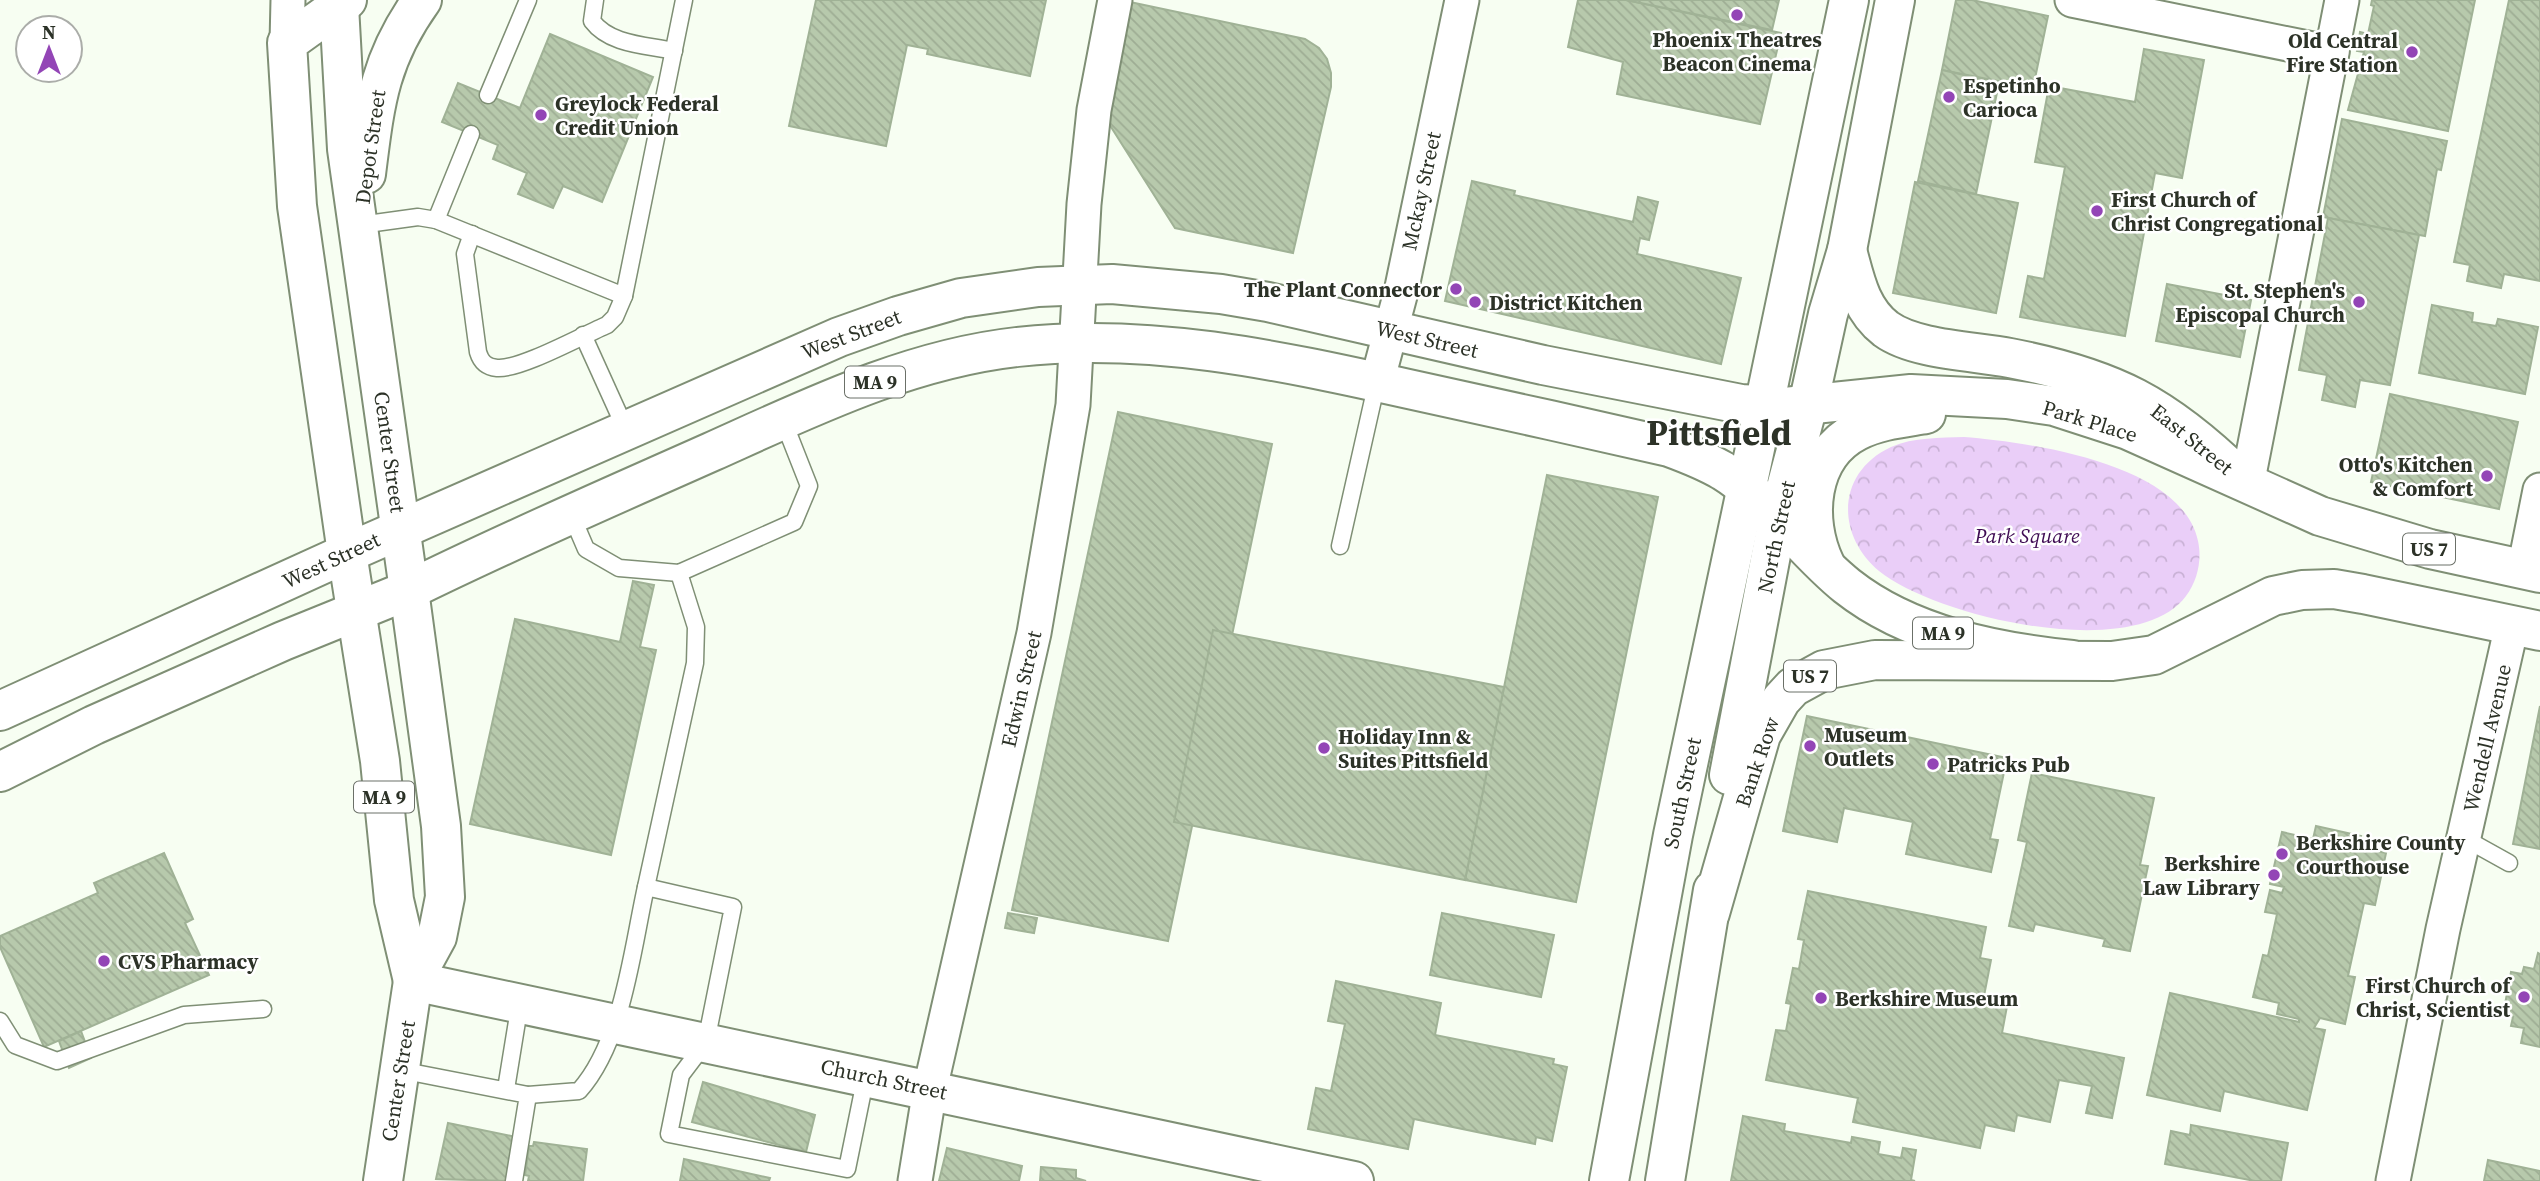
<svg xmlns="http://www.w3.org/2000/svg" width="2540" height="1181" font-family="'Source Serif 4',serif">
<style>
.park{fill:url(#park-crowns)}
.building{fill:url(#building-back-hatch);stroke:#a0b296;stroke-width:2}
.lines{fill:none;stroke-linecap:round;stroke-linejoin:round}
.service-casing{stroke:#7f8f75;stroke-width:19}
.minor-casing{stroke:#7f8f75;stroke-width:37}
.tertiary-casing{stroke:#7f8f75;stroke-width:42}
.primary-casing{stroke:#7f8f75;stroke-width:42}
.trunk-casing{stroke:#7f8f75;stroke-width:42}
.service{stroke:#fff;stroke-width:16}
.minor{stroke:#fff;stroke-width:33}
.tertiary{stroke:#fff;stroke-width:38}
.primary{stroke:#fff;stroke-width:38}
.trunk{stroke:#fff;stroke-width:38}
.poi-dot{fill:#9345b6;stroke:#fff;stroke-width:2.5}
.labels{text-anchor:middle;dominant-baseline:central;stroke-width:5;stroke-linejoin:round;paint-order:stroke}
.shield{fill:#fff;stroke:#6b7068;stroke-width:2}
.shield-label{font-size:19px;font-weight:bold;fill:#2c3227}
.poi-label{font-size:21px;font-weight:bold;fill:#2c3227;stroke:#fff;text-anchor:start}
.street-label{font-size:21px;fill:#2c3227;stroke:#fff}
.park-label{font-size:21px;font-style:italic;fill:#3f0b53;stroke:#fff}
.town-label{font-size:35px;font-weight:bold;fill:#2c3227;stroke:#fff}
</style>
<defs>
<pattern id="park-crowns" width="20" height="18" patternUnits="userSpaceOnUse" patternTransform="scale(1.75)"><rect width="20" height="18" fill="#eacef8"/><path d="M2 6a3 3 0 1 1 6 0M12 15a3 3 0 1 1 6 0" fill="none" stroke="#c9b1d5"/></pattern>
<pattern id="building-back-hatch" width="6" height="6" patternUnits="userSpaceOnUse" patternTransform="scale(1.75)"><rect width="6" height="6" fill="#b7c9ac"/><path d="M-1 5l2 2M0 0l6 6M5-1l2 2" fill="none" stroke="#9ead94"/></pattern>
</defs>
<rect width="100%" height="100%" fill="#f7fef2"/>
<!-- park -->
<path class="park" d="M1964 437C2028 442 2182 463 2198 541 2202 559 2198 580 2186 596 2136 664 1935 617 1879 571 1835 534 1837 472 1891 447 1914 437 1940 438 1964 437Z"/>
<!-- building -->
<g class="building">
<polygon points="816,0 1046,0 1030,76 927,54 928,49 907,45 886,146 789,126"/>
<polygon points="1578,0 1626,0 1781,33 1760,124 1617,94 1623,62 1568,47"/>
<polygon points="1626,0 1779,0 1772,30"/>
<polygon points="1956,0 1972,0 2048,16 2033,88 1942,70"/>
<polygon points="2372,0 2475,0 2448,131 2348,110 2364,52 2357,51 2360,32 2368,34 2374,6 2371,5"/>
<polygon points="2509,0 2540,0 2540,281 2504,274 2501,288 2467,281 2470,265 2454,262"/>
<polygon points="1130,2 1305,39 1319,48 1327,59 1331,73 1331,87 1293,253 1175,228 1106,119"/>
<polygon points="550,34 653,77 602,202 563,186 553,208 518,194 527,173 493,159 498,145 442,122 458,83 520,108"/>
<polygon points="2144,49 2204,60 2182,178 2155,173 2125,336 2020,317 2028,276 2044,279 2065,167 2035,162 2049,86 2135,102"/>
<polygon points="1942,70 1999,83 1976,194 1918,181"/>
<polygon points="2342,119 2447,141 2441,170 2437,169 2425,236 2323,217"/>
<polygon points="1472,181 1515,191 1514,195 1633,222 1638,197 1658,202 1649,240 1640,238 1637,254 1741,278 1721,364 1445,301"/>
<polygon points="1915,182 2018,203 1996,313 1893,293"/>
<polygon points="2328,218 2419,235 2390,385 2360,380 2355,407 2322,400 2327,375 2299,370"/>
<polygon points="2167,284 2251,300 2240,357 2156,341"/>
<polygon points="2432,305 2473,313 2472,322 2496,326 2498,319 2538,327 2525,394 2419,373"/>
<polygon points="2390,394 2518,422 2499,509 2371,482"/>
<polygon points="1118,412 1272,444 1168,941 1012,910"/>
<polygon points="1547,475 1658,497 1576,902 1465,880"/>
<polygon points="633,581 654,585 640,647 656,650 611,855 470,824 515,619 620,642"/>
<polygon points="1213,630 1504,687 1465,880 1174,822"/>
<polygon points="2540,706 2540,849 2513,844"/>
<polygon points="1807,716 2007,758 1990,839 1998,840 1991,872 1906,854 1913,822 1844,808 1837,842 1783,831"/>
<polygon points="2032,773 2154,798 2140,865 2148,866 2130,951 2103,946 2105,939 2035,924 2033,931 2009,926 2027,842 2018,840"/>
<polygon points="2316,826 2361,836 2358,847 2386,853 2375,905 2364,903 2348,976 2355,977 2345,1024 2320,1018 2314,1028 2325,1030 2307,1110 2224,1091 2220,1111 2147,1095 2170,993 2299,1022 2299,1019 2277,1014 2279,1003 2253,997 2263,955 2268,956 2277,914 2265,912 2270,890 2282,893 2284,887 2270,884 2282,832 2313,839"/>
<polygon points="164,853 193,919 185,923 209,975 44,1047 0,947 0,936 98,893 94,883"/>
<polygon points="1808,891 1986,927 1980,958 1991,960 1984,996 2008,1001 2002,1033 2124,1058 2112,1118 2086,1113 2092,1086 2059,1080 2050,1122 2017,1115 2014,1131 1985,1125 1980,1148 1853,1122 1858,1098 1766,1080 1776,1030 1786,1031 1791,1004 1786,1003 1793,968 1799,969 1804,940 1798,939"/>
<polygon points="1008,913 1037,918 1034,933 1005,928"/>
<polygon points="1442,913 1554,935 1541,997 1430,975"/>
<polygon points="2538,953 2540,954 2540,1047 2521,1043 2524,1028 2511,1026 2513,1017 2503,1015 2511,972 2522,974 2524,967 2534,969"/>
<polygon points="1336,981 1441,1003 1435,1035 1554,1059 1553,1064 1567,1067 1552,1141 1536,1137 1535,1144 1414,1119 1408,1149 1308,1129 1316,1088 1331,1091 1345,1024 1328,1021"/>
<polygon points="81,1031 91,1058 69,1068 59,1041"/>
<polygon points="703,1082 815,1115 806,1152 692,1122"/>
<polygon points="1743,1116 1785,1124 1784,1131 1851,1143 1852,1137 1880,1142 1878,1154 1901,1158 1903,1148 1916,1150 1911,1180 1915,1181 1731,1181"/>
<polygon points="448,1123 516,1137 507,1181 436,1179"/>
<polygon points="2191,1125 2288,1143 2281,1181 2255,1181 2165,1164 2171,1131 2190,1135"/>
<polygon points="534,1142 587,1149 583,1181 528,1181 529,1176 525,1175 529,1146 533,1146"/>
<polygon points="947,1148 1022,1166 1019,1181 939,1181"/>
<polygon points="684,1159 770,1178 769,1181 680,1181"/>
<polygon points="2488,1160 2540,1171 2540,1181 2484,1181"/>
<polygon points="1041,1167 1076,1170 1076,1178 1086,1181 1040,1181"/>
</g>
<g class="lines">
<defs>
<g id="service">
<path d="M595 0 592 21C610 45 646 45 674 51"/>
<polyline points="488,95 528,0"/>
<polyline points="436,220 471,134"/>
<polyline points="360,225 418,217 436,220 624,296"/>
<path d="M472 234 465 254 478 352C481 362 486 367 497 368 520 370 583 335 607 325L615 317 624 296 684 0"/>
<polyline points="583,335 626,430"/>
<polyline points="571,514 586,549 619,568 679,573 794,522 809,486 783,420"/>
<polyline points="1340,546 1377,382"/>
<polyline points="2464,838 2509,863"/>
<polyline points="646,887 695,663 696,627 679,573"/>
<polyline points="0,1021 15,1045 57,1061 184,1015 263,1009"/>
<polyline points="400,1070 528,1095 514,1181"/>
<polyline points="506,1089 520,1003"/>
<path d="M528 1095 579 1091C623 1042 632 950 646 887L733 907 706 1042 681 1075 669 1134 847 1169 866 1076"/>
</g>
<g id="minor">
<polyline points="2072,0 2332,53"/>
<polyline points="287,43 288,0"/>
<polyline points="1377,382 1401,292 1462,0"/>
<polyline points="2247,485 2342,0"/>
<polyline points="2524,570 2540,490"/>
<polyline points="915,1181 930,1089 1034,633 1073,405 1084,204 1094,110 1115,0"/>
<polyline points="2393,1181 2443,929 2512,625"/>
</g>
<g id="tertiary">
<path d="M366 174C375 103 379 60 422 0"/>
<polyline points="0,711 347,553 297,206 287,43 347,0"/>
<polyline points="0,772 94,725 283,641 409,590 347,149 339,6"/>
<polyline points="413,981 1354,1181"/>
</g>
<g id="primary">
<path d="M1847 250C1855 279 1860 309 1886 329 1915 350 1974 351 2010 358 2113 378 2165 405 2240 478"/>
<polyline points="1808,405 1828,314 1847,250 1895,0"/>
<polyline points="1764,406 1849,0"/>
</g>
<g id="trunk">
<path d="M1825 564C1804 520 1808 456 1857 431 1879 420 1902 418 1926 414"/>
<polyline points="1729,775 1778,518 1808,405"/>
<polyline points="1710,913 1761,735 1781,700 1793,687 1824,670 1875,660 2112,661 2154,655 2273,596 2302,590 2334,589 2363,594 2540,631"/>
<polyline points="413,981 394,900 380,761 347,553 839,337 898,316 961,298 1038,287 1112,284 1221,294 1268,302 1543,365 1741,404 1785,407 1911,394 2007,399 2054,406 2128,430 2320,516 2430,549 2540,573"/>
<path d="M383 1181 413 981 437 937 445 897 441 826 409 590C508 541 610 497 711 452 809 408 909 359 1017 347 1148 332 1277 360 1404 388 1492 407 1581 427 1669 447 1688 454 1706 461 1723 471 1771 501 1803 551 1847 586 1909 635 1995 652 2072 660"/>
<polyline points="1609,1181 1673,835 1764,406"/>
<polyline points="1665,1181 1713,890"/>
</g>
</defs>
<!-- service casing -->
<use href="#service" class="service-casing"/>
<!-- minor casing -->
<use href="#minor" class="minor-casing"/>
<!-- tertiary casing -->
<use href="#tertiary" class="tertiary-casing"/>
<!-- primary casing -->
<use href="#primary" class="primary-casing"/>
<!-- trunk casing -->
<use href="#trunk" class="trunk-casing"/>
<!-- service -->
<use href="#service" class="service"/>
<!-- minor -->
<use href="#minor" class="minor"/>
<!-- tertiary -->
<use href="#tertiary" class="tertiary"/>
<!-- primary -->
<use href="#primary" class="primary"/>
<!-- trunk -->
<use href="#trunk" class="trunk"/>
</g>
<!-- markers -->
<g class="poi-dot">
<circle cx="1737" cy="15" r="7"/>
<circle cx="2412" cy="52" r="7"/>
<circle cx="1949" cy="97" r="7"/>
<circle cx="541" cy="115" r="7"/>
<circle cx="2097" cy="211" r="7"/>
<circle cx="1456" cy="289" r="7"/>
<circle cx="1475" cy="302" r="7"/>
<circle cx="2359" cy="302" r="7"/>
<circle cx="2487" cy="476" r="7"/>
<circle cx="1810" cy="746" r="7"/>
<circle cx="1324" cy="748" r="7"/>
<circle cx="1933" cy="764" r="7"/>
<circle cx="2282" cy="854" r="7"/>
<circle cx="2274" cy="875" r="7"/>
<circle cx="104" cy="961" r="7"/>
<circle cx="2524" cy="997" r="7"/>
<circle cx="1821" cy="998" r="7"/>
</g>
<g class="labels">
<!-- shield labels -->
<g class="shield">
<rect x="845" y="366.5" width="60" height="31" rx="5"/>
<rect x="2403" y="533.5" width="52" height="31" rx="5"/>
<rect x="1913" y="617.5" width="60" height="31" rx="5"/>
<rect x="1784" y="660.5" width="52" height="31" rx="5"/>
<rect x="354" y="781.5" width="60" height="31" rx="5"/>
</g>
<g class="shield-label">
<text x="875" y="382">MA 9</text>
<text x="2429" y="549">US 7</text>
<text x="1943" y="633">MA 9</text>
<text x="1810" y="676">US 7</text>
<text x="384" y="797">MA 9</text>
</g>
<!-- poi labels -->
<g class="poi-label">
<text x="1737" y="39" text-anchor="middle">Phoenix Theatres<tspan x="1737" dy="24">Beacon Cinema</tspan></text>
<text x="2398" y="40" text-anchor="end">Old Central<tspan x="2398" dy="24">Fire Station</tspan></text>
<text x="1963" y="85">Espetinho<tspan x="1963" dy="24">Carioca</tspan></text>
<text x="555" y="103">Greylock Federal<tspan x="555" dy="24">Credit Union</tspan></text>
<text x="2111" y="199">First Church of<tspan x="2111" dy="24">Christ Congregational</tspan></text>
<text x="1442" y="289" text-anchor="end">The Plant Connector</text>
<text x="2345" y="290" text-anchor="end">St. Stephen's<tspan x="2345" dy="24">Episcopal Church</tspan></text>
<text x="1489" y="302">District Kitchen</text>
<text x="2473" y="464" text-anchor="end">Otto's Kitchen<tspan x="2473" dy="24">&amp; Comfort</tspan></text>
<text x="1824" y="734">Museum<tspan x="1824" dy="24">Outlets</tspan></text>
<text x="1338" y="736">Holiday Inn &amp;<tspan x="1338" dy="24">Suites Pittsfield</tspan></text>
<text x="1947" y="764">Patricks Pub</text>
<text x="2296" y="842">Berkshire County<tspan x="2296" dy="24">Courthouse</tspan></text>
<text x="2260" y="863" text-anchor="end">Berkshire<tspan x="2260" dy="24">Law Library</tspan></text>
<text x="118" y="961">CVS Pharmacy</text>
<text x="2510" y="985" text-anchor="end">First Church of<tspan x="2510" dy="24">Christ, Scientist</tspan></text>
<text x="1835" y="998">Berkshire Museum</text>
</g>
<!-- street labels -->
<g class="street-label">
<text transform="translate(370 147) rotate(-82)">Depot Street</text>
<text transform="translate(1421 191) rotate(-78)">Mckay Street</text>
<text transform="translate(851 334) rotate(-21)">West Street</text>
<text transform="translate(1427 339) rotate(13)">West Street</text>
<text transform="translate(2090 421) rotate(17)">Park Place</text>
<text transform="translate(2192 439) rotate(39)">East Street</text>
<text transform="translate(390 452) rotate(82)">Center Street</text>
<text transform="translate(1776 537) rotate(-78)">North Street</text>
<text transform="translate(331 560) rotate(-25)">West Street</text>
<text transform="translate(1021 689) rotate(-77)">Edwin Street</text>
<text transform="translate(2487 738) rotate(-77)">Wendell Avenue</text>
<text transform="translate(1757 762) rotate(-71)">Bank Row</text>
<text transform="translate(1682 793) rotate(-78)">South Street</text>
<text transform="translate(884 1079) rotate(12)">Church Street</text>
<text transform="translate(398 1081) rotate(-81)">Center Street</text>
</g>
<!-- park labels -->
<g class="park-label">
<text x="2027" y="535">Park Square</text>
</g>
<!-- town labels -->
<g class="town-label">
<text x="1719" y="433">Pittsfield</text>
</g>
</g>
<!-- north arrow -->
<g transform="translate(49 49)"><circle r="33" fill="#ffffff" stroke="#abada9" stroke-width="2"/>
<path d="M0-5L12 26L0 18L-12 26Z" fill="#9345b6"/>
<text y="-10" font-size="19" font-weight="bold" text-anchor="middle" fill="#2c3227">N</text>
</g>
</svg>
